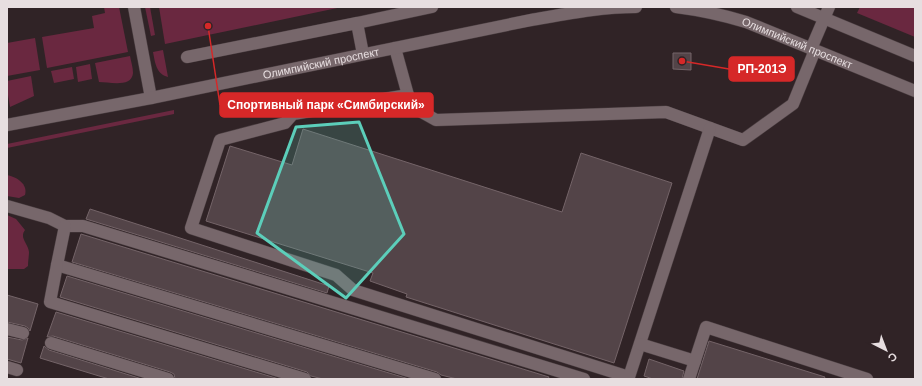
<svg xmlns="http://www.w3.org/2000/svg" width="922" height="386" font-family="Arial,sans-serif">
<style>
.green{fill:#6a2840}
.building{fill:#534448;stroke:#746468}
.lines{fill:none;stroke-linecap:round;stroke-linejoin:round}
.minor-casing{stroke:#4a3e41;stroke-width:13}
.minor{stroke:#77676b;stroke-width:12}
.marked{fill:#5cceba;fill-opacity:0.2;stroke:#5cceba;stroke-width:3;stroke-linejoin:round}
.labels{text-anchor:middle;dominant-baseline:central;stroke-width:3;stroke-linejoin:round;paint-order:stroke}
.street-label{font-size:11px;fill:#e7dee0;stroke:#302326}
.leader{fill:none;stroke:#d62828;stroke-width:1.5}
.callout-dot{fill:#d62828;stroke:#302326;stroke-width:1.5}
.callout{fill:#d62828;stroke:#d62828;stroke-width:1.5}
.callout-label{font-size:12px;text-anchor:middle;font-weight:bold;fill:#fff}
</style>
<rect width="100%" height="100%" fill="#302326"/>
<!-- green -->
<g class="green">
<polygon points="104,7 119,7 128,52 47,68 42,37 94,28 92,16 105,13"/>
<polygon points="145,7 150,7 155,35 151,36"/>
<polygon points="159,7 342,7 165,44"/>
<polygon points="860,7 915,7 915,37 857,13"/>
<polygon points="35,38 40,70 7,76 7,43"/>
<path d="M163 50 168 77C156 74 155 62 153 52Z"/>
<path d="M130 56C131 62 133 67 133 73 132 88 109 82 99 82L95 63Z"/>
<polygon points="90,64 92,79 78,82 76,67"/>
<polygon points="72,67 74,79 54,83 51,71"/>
<polygon points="31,76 34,96 10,107 7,89 7,81"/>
<polygon points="174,110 174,114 7,148 7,144"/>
<path d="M7 175C17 177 28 184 25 195L19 198 7 196Z"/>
<path d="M7 215 16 219 25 230C19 238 28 243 29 252 29 256 28 261 28 266L24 269H7Z"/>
</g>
<!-- building -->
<g class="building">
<polygon points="673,53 691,53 691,70 673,69"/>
<polygon points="303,129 562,212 581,153 672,183 614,363 406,297 407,294 370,281 373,273 206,221 230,146 292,165"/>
<polygon points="90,209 329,286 327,293 86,219"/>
<polygon points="81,234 549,377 548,379 457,379 441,375 437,372 72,262"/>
<polygon points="67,276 409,379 323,379 311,376 307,372 60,297"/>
<polygon points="7,295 38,304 30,331 28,328 25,326 7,322"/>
<polygon points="56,312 279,379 175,379 174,374 170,372 53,336 47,337"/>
<polygon points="7,337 22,340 28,338 21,363 7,359"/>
<polygon points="709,341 825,377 824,379 697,379"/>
<polygon points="44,346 49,350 142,379 109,379 40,358"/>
<polygon points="649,359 684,371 682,379 653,379 644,376"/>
</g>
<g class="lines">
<defs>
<g id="minor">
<polyline points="134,7 151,98"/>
<path id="s1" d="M676 7C700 10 723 15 746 22L915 91"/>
<polyline points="797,7 915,56"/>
<polyline points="357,23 432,7"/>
<polyline points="395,48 411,106 436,120 666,112 743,140 793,104 815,50"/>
<polyline points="811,49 829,7"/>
<polyline points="187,57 357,23 363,54"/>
<polyline points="408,95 293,114 285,123 220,140 191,228 336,275 353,290 629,377 710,128"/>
<path id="s2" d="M7 125 151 98 531 20C566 14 600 7 636 7"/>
<polyline points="7,206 49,218 65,226 83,226 584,379"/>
<polyline points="65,226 57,265 435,379"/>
<polyline points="57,265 50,302 305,379"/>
<polyline points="7,329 23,333"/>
<polyline points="51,343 168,379"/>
<polyline points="640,344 695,361"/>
<polyline points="7,367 17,370"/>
<polyline points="689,379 706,327 867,379"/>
</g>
</defs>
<!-- minor casing -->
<use href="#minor" class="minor-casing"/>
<!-- minor -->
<use href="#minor" class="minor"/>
</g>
<!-- marked area -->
<path class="marked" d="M359 122 404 234 346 298 257 233 296 127Z"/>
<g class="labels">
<!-- street labels -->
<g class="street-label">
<text stroke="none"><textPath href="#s1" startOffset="127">Олимпийский проспект</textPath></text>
<text stroke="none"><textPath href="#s2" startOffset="320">Олимпийский проспект</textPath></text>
</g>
</g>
<!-- callouts -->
<path class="leader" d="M682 61L729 69M208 26L220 105"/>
<g class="callout-dot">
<circle cx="682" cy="61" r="4"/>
<circle cx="208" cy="26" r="4"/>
</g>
<g class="callout">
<rect x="729" y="57" width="65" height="24" rx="4"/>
<rect x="220" y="93" width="213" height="24" rx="4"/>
</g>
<g class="callout-label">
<text x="762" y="73">РП-201Э</text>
<text x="326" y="109">Спортивный парк «Симбирский»</text>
</g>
<!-- border -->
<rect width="922" height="386" fill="none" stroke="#e7dee0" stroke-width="16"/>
<!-- north arrow -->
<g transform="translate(886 350) rotate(138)" stroke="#302326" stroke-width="3" paint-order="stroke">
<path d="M0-3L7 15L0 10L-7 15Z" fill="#e7dee0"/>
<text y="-6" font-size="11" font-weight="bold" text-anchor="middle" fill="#e7dee0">С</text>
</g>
</svg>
